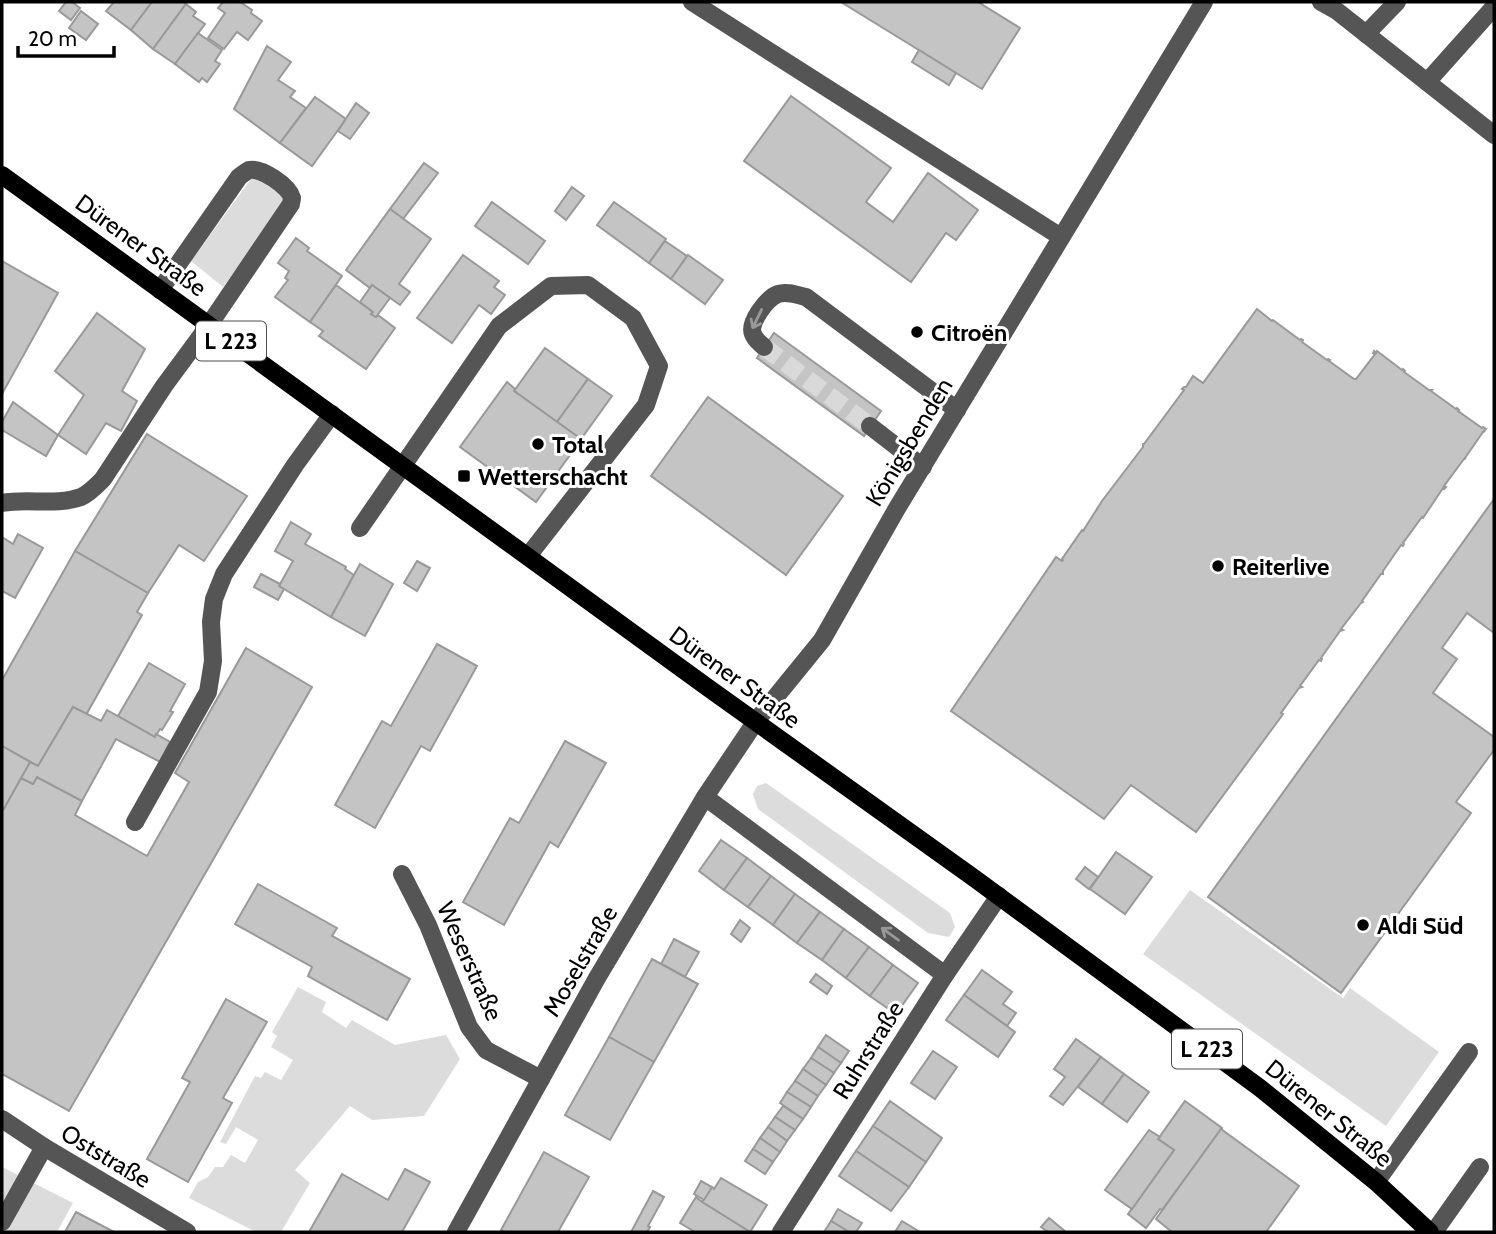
<svg xmlns="http://www.w3.org/2000/svg" width="1496" height="1234" font-family="Cabin,sans-serif">
<style>
.green{fill:#dcdcdc}
.building{fill:#c4c4c4;stroke:#999;stroke-width:2}
.lines{fill:none;stroke-linecap:round;stroke-linejoin:round}
.minor-tunnel{stroke:#d9d9d9;stroke-width:18;stroke-dasharray:18 9;stroke-linecap:butt}
.minor{stroke:#555;stroke-width:18}
.major{stroke:#000;stroke-width:18}
.oneway{stroke:#999}
.poi-dot{fill:#000;stroke:#fff;stroke-width:2.5}
.labels{text-anchor:middle;dominant-baseline:central;stroke-width:6;stroke-linejoin:round;paint-order:stroke}
.shield{fill:#fff;stroke:#4c4c4c;stroke-width:2}
.shield-label{font-size:23px;font-weight:bold;fill:#000}
.street-label{font-size:24px;fill:#000;stroke:#fff}
.poi-label{font-size:24px;font-weight:bold;fill:#000;stroke:#fff;text-anchor:start}
</style>
<rect width="100%" height="100%" fill="#fff"/>
<!-- green -->
<g class="green">
<polygon points="259,176 283,194 285,203 223,287 191,261 251,179"/>
<polygon points="766,783 950,913 955,927 949,937 928,933 758,809 753,794 757,786"/>
<polygon points="1190,890 1343,998 1350,988 1439,1052 1386,1126 1143,954"/>
<polygon points="298,987 326,1002 322,1012 346,1028 352,1020 395,1045 446,1035 460,1059 424,1116 372,1120 350,1106 295,1170 310,1183 281,1232 256,1232 189,1198 198,1182 208,1177 215,1167 223,1167 231,1155 245,1163 258,1140 236,1127 226,1144 220,1142 255,1076 261,1078 265,1072 281,1080 293,1060 271,1047 277,1036 272,1032"/>
<polygon points="2,1167 73,1203 57,1232 2,1232"/>
</g>
<!-- building -->
<g class="building">
<polygon points="66,2 72,2 80,8 71,20 59,11"/>
<polygon points="114,2 152,2 131,30 106,11"/>
<polygon points="152,2 183,2 186,4 153,49 131,30"/>
<polygon points="223,2 240,2 252,10 251,13 262,21 248,40 237,32 224,49 208,38 225,13 218,8"/>
<polygon points="841,2 978,2 1020,28 982,89"/>
<polygon points="186,4 196,12 193,16 205,24 175,64 153,49"/>
<polygon points="81,11 98,24 86,40 69,28"/>
<polygon points="198,33 222,50 215,61 220,64 207,82 202,78 199,82 175,64"/>
<polygon points="267,46 291,62 278,80 295,91 290,97 306,108 280,143 234,109"/>
<polygon points="919,50 956,73 949,85 912,62"/>
<polygon points="791,96 891,168 866,202 893,222 928,173 978,210 956,240 946,233 911,282 744,161"/>
<polygon points="315,97 346,119 312,166 280,143"/>
<polygon points="356,103 369,113 350,139 338,131"/>
<polygon points="424,163 438,173 403,219 390,209"/>
<polygon points="572,187 584,196 566,220 555,211"/>
<polygon points="492,202 545,241 528,264 475,226"/>
<polygon points="614,202 666,239 649,263 597,225"/>
<polygon points="390,209 431,239 399,284 410,292 400,305 372,285 370,288 346,270"/>
<polygon points="296,238 309,248 307,251 342,276 310,322 275,297 288,280 285,278 289,271 278,263"/>
<polygon points="665,241 687,256 671,279 649,263"/>
<polygon points="463,255 499,281 494,287 505,295 491,314 479,305 452,343 417,318"/>
<polygon points="688,255 723,280 705,304 671,279"/>
<polygon points="2,261 58,293 2,394"/>
<polygon points="336,285 373,312 371,314 376,317 378,315 395,328 366,369 319,336 323,331 310,322"/>
<polygon points="372,285 390,298 376,317 371,314 373,312 360,302"/>
<polygon points="1257,309 1272,321 1273,320 1300,340 1301,339 1303,340 1302,342 1327,360 1328,359 1330,360 1329,361 1354,379 1356,379 1375,354 1373,353 1374,351 1376,353 1377,351 1402,370 1403,369 1405,371 1404,372 1429,390 1432,390 1431,391 1456,409 1457,408 1459,410 1458,411 1482,428 1483,427 1486,429 1484,431 1485,431 1483,432 1465,458 1466,458 1464,459 1444,486 1446,487 1444,489 1443,488 1423,518 1422,517 1403,543 1404,544 1403,546 1401,545 1383,571 1383,574 1381,574 1362,601 1363,602 1361,603 1341,629 1343,630 1340,631 1321,658 1322,659 1321,661 1319,660 1300,686 1302,687 1299,688 1281,713 1283,714 1281,717 1196,832 1131,785 1104,819 951,711 1056,557 1062,561 1063,560 1062,559 1082,530 1083,531 1102,501 1143,447 1143,444 1144,444 1184,390 1182,389 1184,387 1186,387 1193,376 1203,383"/>
<polygon points="97,313 145,349 122,391 137,401 121,431 106,423 86,454 58,435 84,395 55,371"/>
<polygon points="774,333 881,411 864,436 757,358"/>
<polygon points="545,348 588,379 557,422 514,391"/>
<polygon points="588,379 612,396 581,439 557,422"/>
<polygon points="507,382 515,389 514,391 581,439 583,437 536,502 460,447"/>
<polygon points="708,397 843,496 786,575 651,476"/>
<polygon points="13,402 58,435 46,456 2,430 2,422"/>
<polygon points="147,434 247,496 204,561 179,545 148,593 75,551"/>
<polygon points="1494,499 1494,633 1467,613 1442,648 1457,659 1433,693 1494,737 1494,750 1456,802 1471,813 1341,993 1208,897"/>
<polygon points="291,522 311,534 305,544 346,567 345,569 354,575 331,617 279,586 293,561 275,551"/>
<polygon points="18,534 43,548 15,598 2,591 2,537 13,544"/>
<polygon points="75,551 148,593 137,612 142,615 86,715 73,707 38,766 2,746 2,680"/>
<polygon points="417,561 430,568 417,591 404,583"/>
<polygon points="360,564 393,584 365,636 331,617"/>
<polygon points="261,574 280,584 279,586 284,589 278,600 254,587"/>
<polygon points="437,644 477,666 430,751 421,746 375,828 335,805 382,721 391,726"/>
<polygon points="246,648 312,687 69,1111 2,1074 2,812 21,778 33,784 37,777 82,801 75,815 147,856 189,782 175,773"/>
<polygon points="149,663 185,684 170,711 173,712 162,730 160,729 155,737 118,716"/>
<polygon points="73,707 101,721 107,710 155,737 156,734 170,742 160,762 116,739 82,801 37,777 33,784 21,778 30,762 38,766"/>
<polygon points="565,741 606,763 558,847 550,842 504,925 463,902 510,818 519,823"/>
<polygon points="2,746 30,762 2,812"/>
<polygon points="721,840 747,858 724,890 699,871"/>
<polygon points="1116,852 1152,877 1125,914 1090,889"/>
<polygon points="747,858 771,876 748,907 724,890"/>
<polygon points="1085,867 1098,877 1089,889 1076,879"/>
<polygon points="771,876 795,894 773,925 748,907"/>
<polygon points="258,884 337,928 332,936 410,979 387,1020 308,976 312,967 235,924"/>
<polygon points="795,894 820,912 797,943 773,925"/>
<polygon points="820,912 844,929 822,960 797,943"/>
<polygon points="740,920 750,928 741,942 731,934"/>
<polygon points="844,929 869,947 846,978 822,960"/>
<polygon points="674,939 699,952 685,977 661,964"/>
<polygon points="869,947 893,965 870,996 846,978"/>
<polygon points="652,959 698,984 654,1062 609,1037"/>
<polygon points="893,965 918,983 896,1014 870,996"/>
<polygon points="982,970 1012,992 1003,1004 1016,1013 1007,1026 964,995"/>
<polygon points="816,974 832,986 827,994 810,982"/>
<polygon points="964,995 1015,1032 998,1057 946,1020"/>
<polygon points="226,999 267,1022 223,1098 232,1103 188,1182 147,1159 190,1082 182,1078"/>
<polygon points="826,1035 849,1051 841,1063 818,1047"/>
<polygon points="609,1037 654,1062 610,1140 565,1115"/>
<polygon points="1076,1039 1101,1057 1063,1105 1050,1096 1065,1077 1054,1069"/>
<polygon points="818,1047 841,1063 834,1073 811,1058"/>
<polygon points="933,1051 957,1067 935,1099 911,1083"/>
<polygon points="1101,1057 1124,1074 1102,1104 1078,1087"/>
<polygon points="811,1058 834,1073 826,1085 803,1069"/>
<polygon points="803,1069 826,1085 818,1096 795,1081"/>
<polygon points="1124,1074 1149,1092 1127,1122 1102,1104"/>
<polygon points="795,1081 818,1096 811,1107 787,1092"/>
<polygon points="787,1092 811,1107 803,1119 780,1103"/>
<polygon points="890,1101 942,1138 926,1162 873,1126"/>
<polygon points="1185,1101 1222,1128 1162,1210 1160,1209 1146,1228 1128,1214 1174,1150 1158,1139"/>
<polygon points="783,1106 803,1119 795,1130 775,1117"/>
<polygon points="775,1117 795,1130 787,1141 768,1127"/>
<polygon points="873,1126 926,1162 909,1187 856,1151"/>
<polygon points="768,1127 787,1141 780,1152 760,1138"/>
<polygon points="1221,1129 1299,1186 1266,1232 1172,1232 1156,1219"/>
<polygon points="1149,1130 1160,1137 1158,1139 1174,1150 1132,1209 1105,1190"/>
<polygon points="760,1138 780,1152 773,1162 753,1149"/>
<polygon points="753,1149 773,1162 765,1174 745,1161"/>
<polygon points="856,1151 909,1187 891,1211 839,1176"/>
<polygon points="544,1152 589,1177 558,1232 505,1232 501,1230"/>
<polygon points="405,1169 430,1182 402,1232 309,1232 342,1174 388,1200"/>
<polygon points="721,1178 767,1205 750,1232 702,1202 712,1187 714,1189"/>
<polygon points="701,1181 712,1187 704,1200 694,1194"/>
<polygon points="653,1191 664,1197 648,1226 650,1227 647,1232 631,1232"/>
<polygon points="696,1197 702,1202 750,1232 695,1232 680,1223"/>
<polygon points="838,1209 862,1223 856,1232 849,1232 831,1221"/>
<polygon points="76,1212 114,1232 65,1232"/>
<polygon points="1049,1218 1066,1232 1048,1232 1041,1227"/>
<polygon points="831,1221 849,1232 824,1232"/>
<polygon points="902,1221 920,1232 895,1232"/>
</g>
<g class="lines">
<!-- minor-tunnel -->
<polyline class="minor-tunnel" points="764,347 870,426"/>
<!-- minor -->
<g class="minor">
<polyline points="692,2 1061,237"/>
<polyline points="1321,2 1337,11 1494,135"/>
<polyline points="1366,34 1397,2"/>
<polyline points="1427,82 1494,7"/>
<path d="M764 347C760 343 755 340 753 334 748 323 767 298 778 294 787 291 797 295 806 297L957 410"/>
<polyline points="870,426 923,467"/>
<path d="M2 503C27 498 56 506 81 497 90 493 96 486 103 479L164 386 209 325 291 204C291 202 292 200 292 198 289 186 261 167 249 170 245 172 243 174 239 177L160 290"/>
<polyline points="360,528 499,326 551,286 588,285 633,318 659,366 646,405 528,556"/>
<polyline points="705,797 945,975"/>
<polyline points="135,822 208,692 213,661 211,622 214,599 224,574 295,465 332,414"/>
<polyline points="402,874 428,925 469,1027 486,1050 541,1079"/>
<polyline points="2,1119 44,1147 187,1232"/>
<polyline points="1376,1182 1469,1052"/>
<polyline points="2,1222 44,1147"/>
<polyline points="456,1232 597,978 705,797 756,721 822,640 896,510 1204,2"/>
<polyline points="781,1232 945,975 999,896"/>
<polyline points="1434,1232 1480,1167"/>
</g>
<!-- major -->
<polyline class="major" points="2,175 707,687 974,878 1260,1088 1376,1182 1430,1232"/>
</g>
<!-- one-way arrows -->
<defs><path id="oneway-shaft" d="M-6 0H5M1.5-3L5.5 0L1.5 3" fill="none" stroke-width="1.6" stroke-linecap="round" stroke-linejoin="round" transform="scale(1.75)"/></defs>
<g class="oneway">
<use href="#oneway-shaft" transform="translate(757 319) rotate(116)"/>
<use href="#oneway-shaft" transform="translate(890 934) rotate(-144)"/>
</g>
<!-- markers -->
<g class="poi-dot">
<circle cx="917" cy="332" r="7"/>
<circle cx="538" cy="444" r="7"/>
<rect x="457" y="469" width="14" height="14" rx="3.5"/>
<circle cx="1218" cy="566" r="7"/>
<circle cx="1363" cy="925" r="7"/>
</g>
<g class="labels">
<!-- shield labels -->
<g class="shield">
<rect x="196" y="321.5" width="70" height="39" rx="5"/>
<rect x="1172" y="1029.5" width="70" height="39" rx="5"/>
</g>
<g class="shield-label">
<text x="231" y="341">L 223</text>
<text x="1207" y="1049">L 223</text>
</g>
<!-- street labels -->
<g class="street-label">
<text transform="translate(141 245) rotate(36)">Dürener Straße</text>
<text transform="translate(909 442) rotate(-59)">Königsbenden</text>
<text transform="translate(735 677) rotate(36)">Dürener Straße</text>
<text transform="translate(470 961) rotate(66)">Weserstraße</text>
<text transform="translate(580 961) rotate(-60)">Moselstraße</text>
<text transform="translate(868 1050) rotate(-58)">Ruhrstraße</text>
<text transform="translate(1329 1113) rotate(39)">Dürener Straße</text>
<text transform="translate(106 1156) rotate(31)">Oststraße</text>
</g>
<!-- poi labels -->
<g class="poi-label">
<text x="931" y="332">Citroën</text>
<text x="552" y="444">Total</text>
<text x="478" y="476">Wetterschacht</text>
<text x="1232" y="566">Reiterlive</text>
<text x="1377" y="925">Aldi Süd</text>
</g>
</g>
<!-- border -->
<rect width="1496" height="1234" fill="none" stroke="#000000" stroke-width="7"/>
<!-- scale -->
<path d="M18 46v10h96v-10" fill="none" stroke="#000000" stroke-width="3.5"/>
<text x="28" y="46" font-size="21" fill="#000000" stroke="#ffffff" stroke-width="5" paint-order="stroke">20 m</text>
</svg>
